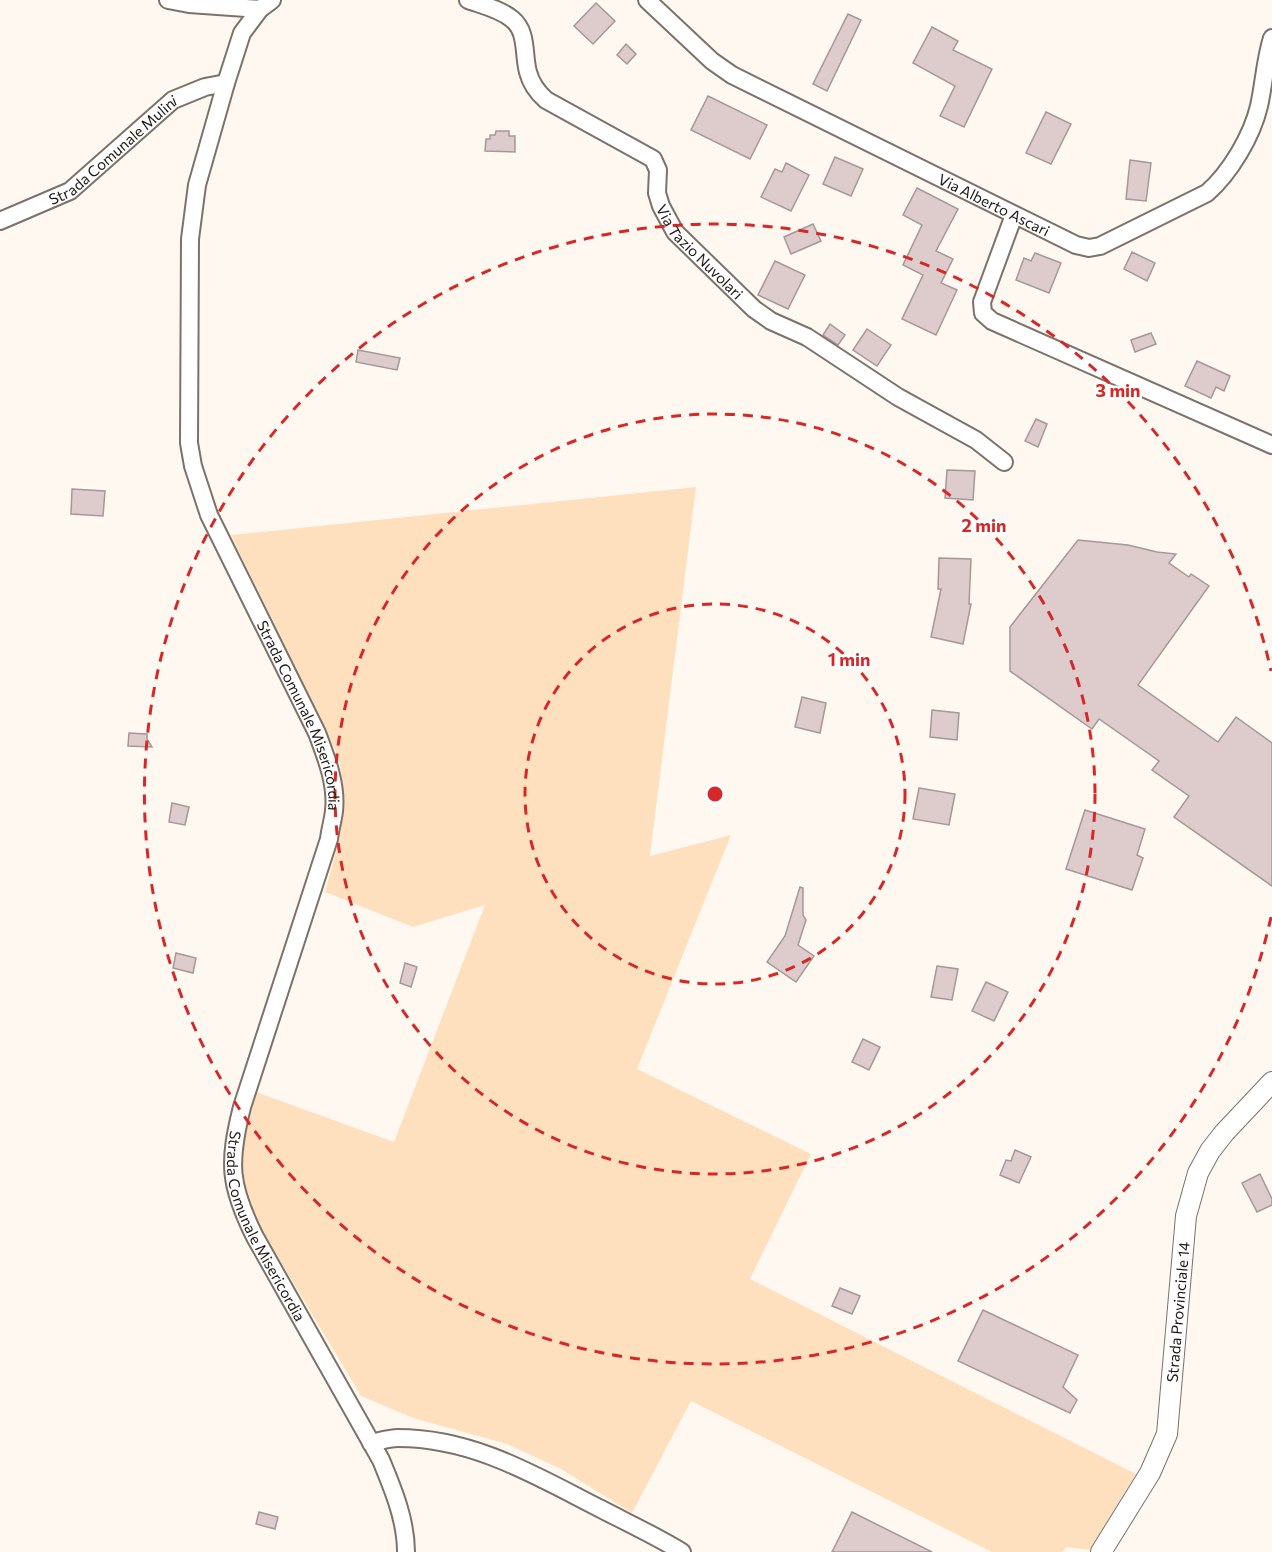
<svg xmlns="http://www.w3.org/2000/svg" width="1272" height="1552" font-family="Commissioner,sans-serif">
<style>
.green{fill:#fee0bf}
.building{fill:#ddcccb;stroke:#a79796;stroke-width:1.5}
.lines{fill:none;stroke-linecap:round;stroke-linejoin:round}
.minor-casing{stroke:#7c7269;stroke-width:20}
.major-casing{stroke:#7c7269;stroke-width:22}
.minor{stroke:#fff;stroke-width:16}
.major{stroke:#fff;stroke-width:20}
.ring{fill:none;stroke:#d62828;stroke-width:3;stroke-dasharray:10 8}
.labels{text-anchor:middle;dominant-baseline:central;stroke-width:5;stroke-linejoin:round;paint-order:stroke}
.street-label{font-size:15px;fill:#1c1814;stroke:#fff}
.centre{fill:#d62828;stroke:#fff;stroke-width:3}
.ring-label{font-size:18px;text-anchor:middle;font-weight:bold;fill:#d62828;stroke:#fff;stroke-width:5;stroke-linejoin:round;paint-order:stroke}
</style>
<rect width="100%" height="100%" fill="#fef8f1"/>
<!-- green -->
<path class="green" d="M696 487 650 856 731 835 637 1069 811 1154 750 1279 1136 1474 1090 1550 1066 1547 1063 1552H992L691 1401 632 1513 561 1469 507 1444 413 1418 361 1396 254 1217 243 1183 241 1159 244 1134 256 1092 394 1142 485 905 413 927 325 892C339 841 350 809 338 756L231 535Z"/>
<!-- building -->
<g class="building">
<polygon points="596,3 615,21 593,44 574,26"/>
<polygon points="848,14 861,20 827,91 813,84"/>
<polygon points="932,27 958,41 953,50 992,69 964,127 940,116 955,86 913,63"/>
<polygon points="626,44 636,54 627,64 617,55"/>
<polygon points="708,96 767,125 750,159 691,130"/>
<polygon points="1046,112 1071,124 1051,164 1026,153"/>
<polygon points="496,131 509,131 509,136 515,136 515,152 485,151 486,139 490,139 490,135 495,135"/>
<polygon points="835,157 863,169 851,196 823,184"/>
<polygon points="1130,160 1151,163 1146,201 1126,199"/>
<polygon points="786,163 809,175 791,211 761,197 775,169 782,172"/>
<polygon points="917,188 958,209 936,251 953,259 941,283 957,290 936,335 902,319 923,275 903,265 922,225 903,215"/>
<polygon points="813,224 821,241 791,254 784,237"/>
<polygon points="1132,252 1155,263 1147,281 1124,269"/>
<polygon points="1035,253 1061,263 1049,293 1016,280 1024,258 1031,261"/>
<polygon points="775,261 805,275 788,309 758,295"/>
<polygon points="830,324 845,335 838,345 823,335"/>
<polygon points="867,329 891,345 877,366 853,350"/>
<polygon points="1151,333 1156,344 1135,352 1131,340"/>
<polygon points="358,350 400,358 397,370 356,362"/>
<polygon points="1197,361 1230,376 1224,391 1216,387 1211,398 1185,386"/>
<polygon points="1036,419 1047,424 1038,447 1025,441"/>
<polygon points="947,470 975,471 973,500 945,498"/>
<polygon points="72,489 105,491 103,516 71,514"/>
<polygon points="1078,540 1128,545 1157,552 1176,554 1169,563 1189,577 1191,574 1209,586 1138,685 1218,742 1236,717 1272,743 1272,886 1174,817 1189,796 1152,770 1159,761 1099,719 1092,729 1010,671 1010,627"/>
<polygon points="939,558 971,559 969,604 971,604 963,644 931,637 941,589 938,589"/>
<polygon points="802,697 826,703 820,733 795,727"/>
<polygon points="932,710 959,713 957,740 930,737"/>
<polygon points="129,733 147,734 147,739 152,747 128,746"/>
<polygon points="919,788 955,794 949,825 913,819"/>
<polygon points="172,803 189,807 185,825 169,822"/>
<polygon points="1085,810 1145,829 1137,855 1143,858 1132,890 1066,869"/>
<polygon points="800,887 803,888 803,915 806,920 798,945 814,956 796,982 767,962 785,936"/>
<polygon points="176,953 196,958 193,973 173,968"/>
<polygon points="405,963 417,967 411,987 400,983"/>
<polygon points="937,966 958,969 952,1000 931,997"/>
<polygon points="986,982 1008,992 994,1021 972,1011"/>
<polygon points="863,1039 880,1047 869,1070 852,1062"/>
<polygon points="1015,1150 1031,1157 1019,1183 1000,1175 1006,1160 1011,1161"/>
<polygon points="1260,1174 1272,1199 1272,1205 1257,1212 1242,1183"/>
<polygon points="840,1288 860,1296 852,1314 832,1306"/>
<polygon points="983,1310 1078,1355 1063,1387 1077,1400 1070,1413 958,1361"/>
<polygon points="259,1512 278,1517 275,1529 256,1524"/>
<polygon points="852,1512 932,1552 832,1552"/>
</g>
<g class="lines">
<defs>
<g id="minor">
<polyline points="168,0 189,4 260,9"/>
<path id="s1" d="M272 0 260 9 242 33 226 83 197 185 190 239 189 443 193 466 209 515 317 733C326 757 337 784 334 811 333 820 330 830 329 839L242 1107C228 1163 229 1185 255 1237L381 1460C393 1489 406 1520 406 1552"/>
<path id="s2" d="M468 0C482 5 500 9 512 19 528 32 523 54 528 72 531 84 537 92 546 100L653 159 658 170 657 193 661 206 675 232 754 309 771 321 807 337 898 397 976 440 1004 462"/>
<path id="s3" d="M647 0 712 61 732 75 1076 245 1089 248 1100 246 1207 193C1230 173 1252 136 1259 106 1264 84 1265 60 1272 38"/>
<polyline points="1014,215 982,302 983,313 992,321 1272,445"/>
<path id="s4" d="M0 221 70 191 173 100 205 87 226 83"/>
<path d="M371 1443C380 1441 390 1438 398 1438 474 1438 536 1476 601 1509 628 1523 656 1536 682 1552"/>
</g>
<g id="major">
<path id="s5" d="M1101 1552 1150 1473 1167 1434 1186 1216 1198 1173 1210 1151 1224 1133 1272 1082"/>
</g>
</defs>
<!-- minor casing -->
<use href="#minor" class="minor-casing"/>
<!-- major casing -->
<use href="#major" class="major-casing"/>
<!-- minor -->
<use href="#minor" class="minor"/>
<!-- major -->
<use href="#major" class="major"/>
</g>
<!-- distance rings -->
<g class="ring">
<circle cx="715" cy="794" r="190"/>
<circle cx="715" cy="794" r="380"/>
<path d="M1271 917A570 570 0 1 1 1271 671"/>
</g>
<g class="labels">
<!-- street labels -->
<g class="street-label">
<text stroke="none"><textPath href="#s4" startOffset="135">Strada Comunale Mulini</textPath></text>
<text stroke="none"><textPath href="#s3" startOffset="406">Via Alberto Ascari</textPath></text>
<text stroke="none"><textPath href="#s2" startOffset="370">Via Tazio Nuvolari</textPath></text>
<text stroke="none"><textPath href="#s1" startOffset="758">Strada Comunale Misericordia</textPath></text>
<text stroke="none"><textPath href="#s1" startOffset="1298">Strada Comunale Misericordia</textPath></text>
<text stroke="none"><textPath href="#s5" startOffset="258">Strada Provinciale 14</textPath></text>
</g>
</g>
<circle cx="715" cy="794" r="9" class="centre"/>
<g class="ring-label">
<text x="1118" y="397">3 min</text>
<text x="984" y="532">2 min</text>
<text x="849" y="666">1 min</text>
</g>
</svg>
